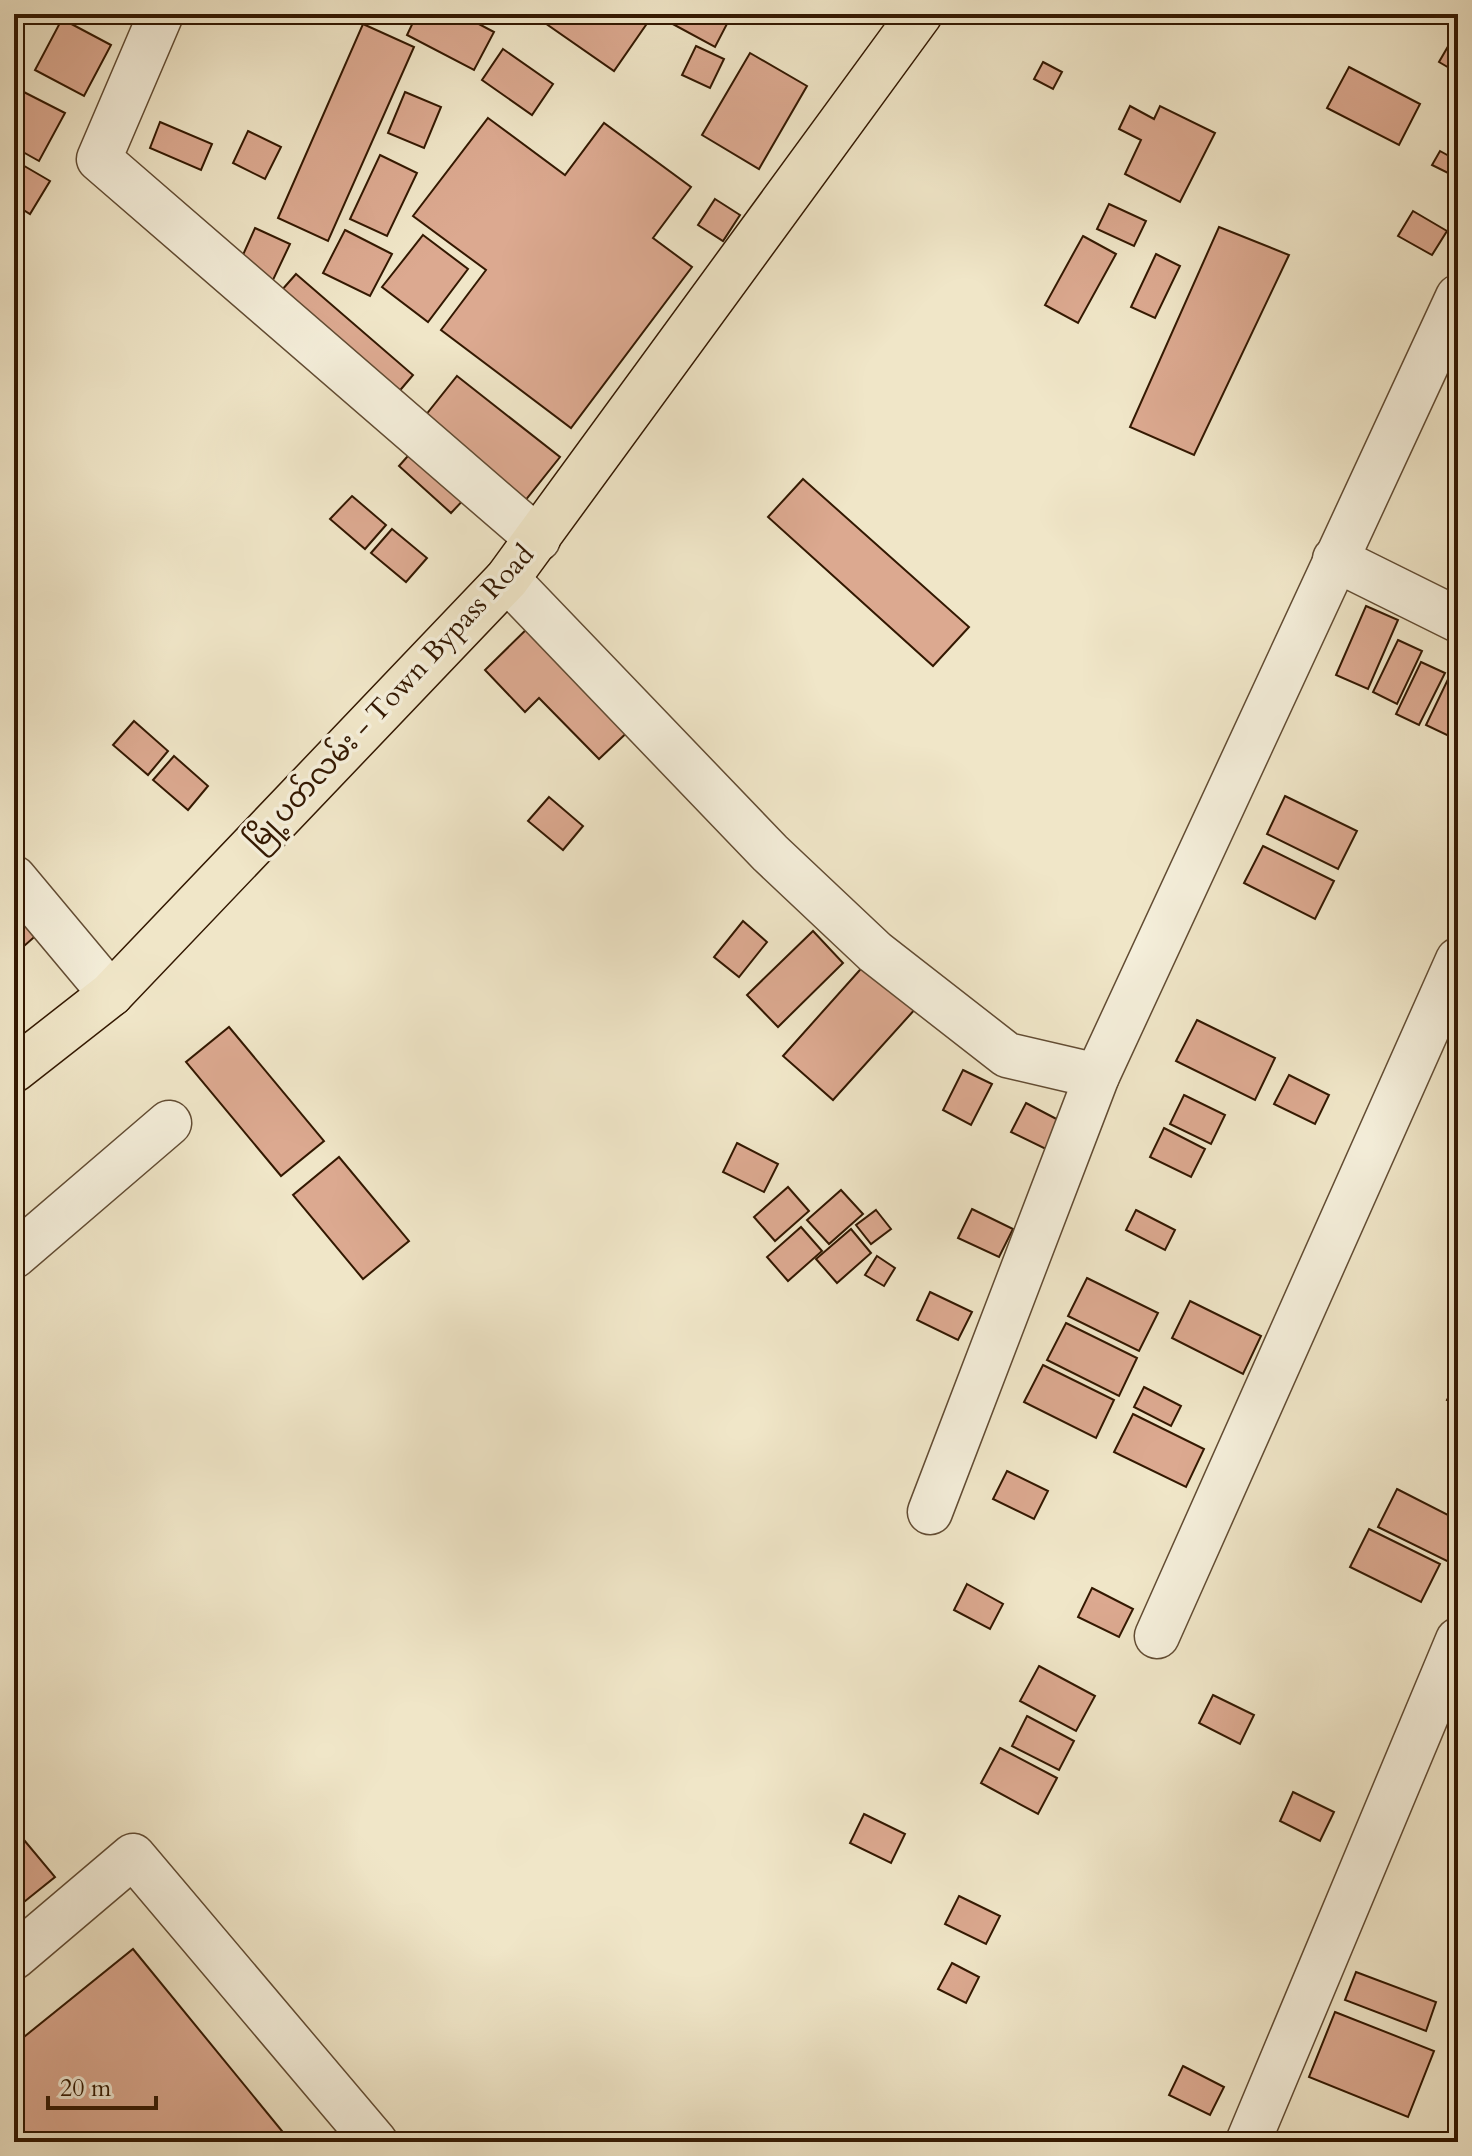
<svg xmlns="http://www.w3.org/2000/svg" width="1472" height="2156" font-family="Cardo,'Noto Sans Myanmar',serif">
<style>
.building{fill:#dca990;stroke:#331801;stroke-width:2}
.lines{fill:none;stroke-linecap:round;stroke-linejoin:round}
.minor-casing{stroke:#624c33;stroke-width:47}
.major-casing{stroke:#331801;stroke-width:47}
.minor{stroke:#f5efdb;stroke-width:44}
.major{stroke:#f0e6c8;stroke-width:44}
.labels{text-anchor:middle;dominant-baseline:central;stroke-width:7;stroke-linejoin:round;paint-order:stroke}
.street-label{font-size:28px;fill:#331801;stroke:#f5efdb}
</style>
<rect width="100%" height="100%" fill="#f0e6c8"/>
<filter id="stains"><feTurbulence type="fractalNoise" baseFrequency=".0025" numOctaves="4"/><feColorMatrix values="0 0 0 0 .2 0 0 0 0 .09 0 0 0 0 .02 0 0 0 .5 -.17"/></filter>
<radialGradient id="worn" r=".72"><stop offset=".6" stop-color="#630" stop-opacity="0"/><stop offset="1" stop-color="#630" stop-opacity=".3"/></radialGradient>
<!-- building -->
<g class="building">
<polygon points="417,14 460,14 494,32 474,70 407,35"/>
<polygon points="532,14 636,14 648,22 614,71"/>
<polygon points="673,14 713,14 728,22 715,47 669,22"/>
<polygon points="62,19 111,45 84,96 35,70"/>
<polygon points="363,24 414,47 328,241 278,218"/>
<polygon points="1454,36 1458,38 1458,73 1439,62"/>
<polygon points="696,46 724,59 710,88 682,75"/>
<polygon points="503,49 553,84 532,115 482,80"/>
<polygon points="750,53 807,86 759,169 702,135"/>
<polygon points="1043,62 1062,72 1053,89 1034,79"/>
<polygon points="1349,67 1420,104 1399,145 1327,108"/>
<polygon points="14,87 65,113 39,161 14,147"/>
<polygon points="405,92 441,107 424,148 388,133"/>
<polygon points="1130,106 1154,119 1160,106 1215,133 1180,202 1125,174 1141,140 1119,129"/>
<polygon points="488,118 565,175 604,123 691,187 653,238 692,267 571,428 441,330 486,270 413,216"/>
<polygon points="160,122 212,144 201,170 150,148"/>
<polygon points="248,131 281,147 265,179 233,163"/>
<polygon points="1440,151 1458,161 1458,178 1432,165"/>
<polygon points="380,155 417,173 387,236 350,219"/>
<polygon points="14,160 50,181 30,214 14,204"/>
<polygon points="715,199 740,215 723,241 698,225"/>
<polygon points="1109,204 1146,221 1134,246 1097,229"/>
<polygon points="1413,211 1447,231 1432,255 1398,236"/>
<polygon points="1219,227 1289,255 1194,455 1130,427"/>
<polygon points="255,228 290,244 272,282 238,266"/>
<polygon points="345,230 392,254 370,296 323,273"/>
<polygon points="423,235 468,269 428,322 382,287"/>
<polygon points="1083,236 1116,254 1078,323 1045,305"/>
<polygon points="1156,254 1180,266 1155,318 1131,307"/>
<polygon points="296,274 413,375 391,401 274,299"/>
<polygon points="457,376 560,457 524,502 421,421"/>
<polygon points="415,448 468,495 451,513 399,466"/>
<polygon points="803,479 969,627 933,666 768,517"/>
<polygon points="352,496 386,525 365,549 330,519"/>
<polygon points="392,529 427,558 406,582 371,553"/>
<polygon points="1366,606 1398,620 1368,689 1336,675"/>
<polygon points="534,622 635,725 599,759 539,698 525,712 485,670"/>
<polygon points="1398,640 1422,651 1397,704 1373,692"/>
<polygon points="1421,662 1445,673 1419,725 1396,714"/>
<polygon points="1451,673 1458,676 1458,718 1449,736 1426,725"/>
<polygon points="134,721 168,751 148,775 113,745"/>
<polygon points="174,756 208,786 188,810 153,780"/>
<polygon points="1285,796 1357,831 1338,869 1267,834"/>
<polygon points="549,797 583,826 563,850 528,821"/>
<polygon points="1263,846 1334,881 1315,919 1244,883"/>
<polygon points="21,910 41,931 23,947 14,938 14,916"/>
<polygon points="743,921 767,942 739,977 714,957"/>
<polygon points="813,931 843,963 778,1027 747,995"/>
<polygon points="867,962 917,1007 833,1100 783,1056"/>
<polygon points="1197,1020 1275,1058 1255,1100 1176,1061"/>
<polygon points="229,1027 324,1141 281,1176 186,1062"/>
<polygon points="963,1070 992,1084 971,1125 943,1110"/>
<polygon points="1289,1075 1329,1095 1315,1124 1274,1104"/>
<polygon points="1184,1095 1225,1115 1211,1144 1170,1124"/>
<polygon points="1026,1103 1066,1124 1052,1152 1011,1132"/>
<polygon points="1164,1128 1205,1149 1191,1177 1150,1157"/>
<polygon points="737,1143 778,1164 764,1192 723,1172"/>
<polygon points="339,1157 409,1241 363,1279 293,1195"/>
<polygon points="788,1187 809,1211 775,1241 754,1217"/>
<polygon points="841,1190 863,1214 829,1244 807,1220"/>
<polygon points="972,1209 1013,1229 999,1257 958,1238"/>
<polygon points="876,1210 891,1229 871,1244 856,1225"/>
<polygon points="1136,1210 1175,1230 1165,1250 1126,1230"/>
<polygon points="801,1227 822,1251 788,1281 767,1257"/>
<polygon points="851,1229 871,1253 837,1283 816,1259"/>
<polygon points="877,1256 895,1268 884,1286 865,1275"/>
<polygon points="1087,1278 1158,1313 1139,1351 1068,1316"/>
<polygon points="930,1292 972,1312 958,1340 917,1320"/>
<polygon points="1190,1301 1261,1336 1243,1374 1172,1338"/>
<polygon points="1066,1323 1137,1358 1119,1396 1047,1360"/>
<polygon points="1043,1365 1114,1400 1096,1438 1024,1402"/>
<polygon points="1458,1379 1458,1405 1447,1400"/>
<polygon points="1144,1387 1181,1406 1171,1426 1134,1407"/>
<polygon points="1133,1414 1204,1449 1186,1487 1114,1452"/>
<polygon points="1007,1471 1048,1491 1034,1519 993,1499"/>
<polygon points="1397,1489 1458,1520 1458,1545 1449,1562 1378,1527"/>
<polygon points="1369,1529 1440,1564 1421,1602 1350,1567"/>
<polygon points="967,1584 1003,1604 990,1629 954,1610"/>
<polygon points="1092,1588 1133,1609 1119,1637 1078,1617"/>
<polygon points="1039,1666 1095,1696 1076,1731 1020,1701"/>
<polygon points="1213,1695 1254,1715 1240,1744 1199,1723"/>
<polygon points="1027,1716 1074,1741 1059,1770 1012,1746"/>
<polygon points="1000,1748 1057,1778 1038,1814 981,1783"/>
<polygon points="1293,1792 1334,1812 1320,1841 1280,1821"/>
<polygon points="864,1814 905,1834 891,1863 850,1843"/>
<polygon points="14,1828 55,1877 14,1910"/>
<polygon points="959,1896 1000,1916 986,1944 945,1924"/>
<polygon points="133,1949 291,2142 14,2142 14,2045"/>
<polygon points="952,1963 979,1977 966,2003 938,1989"/>
<polygon points="1356,1972 1436,2002 1426,2031 1345,2000"/>
<polygon points="1335,2012 1434,2051 1408,2117 1309,2077"/>
<polygon points="1183,2066 1224,2087 1210,2115 1169,2095"/>
</g>
<g class="lines">
<defs>
<g id="minor">
<polyline points="161,14 99,159 538,539"/>
<polyline points="1335,559 1458,620"/>
<polyline points="507,579 770,853 875,952 1007,1055 1097,1076"/>
<polyline points="14,878 111,994"/>
<polyline points="14,1256 169,1123"/>
<polyline points="930,1512 1097,1076 1458,297"/>
<polyline points="1157,1636 1458,960"/>
<polyline points="14,1957 133,1856 375,2142"/>
<polyline points="1248,2142 1458,1640"/>
</g>
<polyline id="major" points="14,1070 111,994 507,579 920,14"/>
</defs>
<!-- minor casing -->
<use href="#minor" class="minor-casing"/>
<!-- major casing -->
<use href="#major" class="major-casing"/>
<!-- minor -->
<use href="#minor" class="minor"/>
<!-- major -->
<use href="#major" class="major"/>
</g>
<g class="labels">
<!-- street labels -->
<g class="street-label">
<text transform="translate(390 698) rotate(-47)">မြို့ပတ်လမ်း - Town Bypass Road</text>
</g>
</g>
<!-- margin -->
<rect width="1472" height="2156" fill="none" stroke="#f0e6c8" stroke-width="48"/>
<rect x="16" y="16" width="1440" height="2124" fill="none" stroke="#331801" stroke-width="4"/>
<rect x="24" y="24" width="1424" height="2108" fill="none" stroke="#331801" stroke-width="2"/>
<!-- scale -->
<path d="M48 2096v12h108v-12" fill="none" stroke="#331801" stroke-width="4"/>
<text x="60" y="2096" font-size="24" fill="#331801" stroke="#f5efdb" stroke-width="6" paint-order="stroke">20 m</text>
<rect width="100%" height="100%" filter="url(#stains)"/>
<rect width="100%" height="100%" fill="url(#worn)"/>
</svg>
